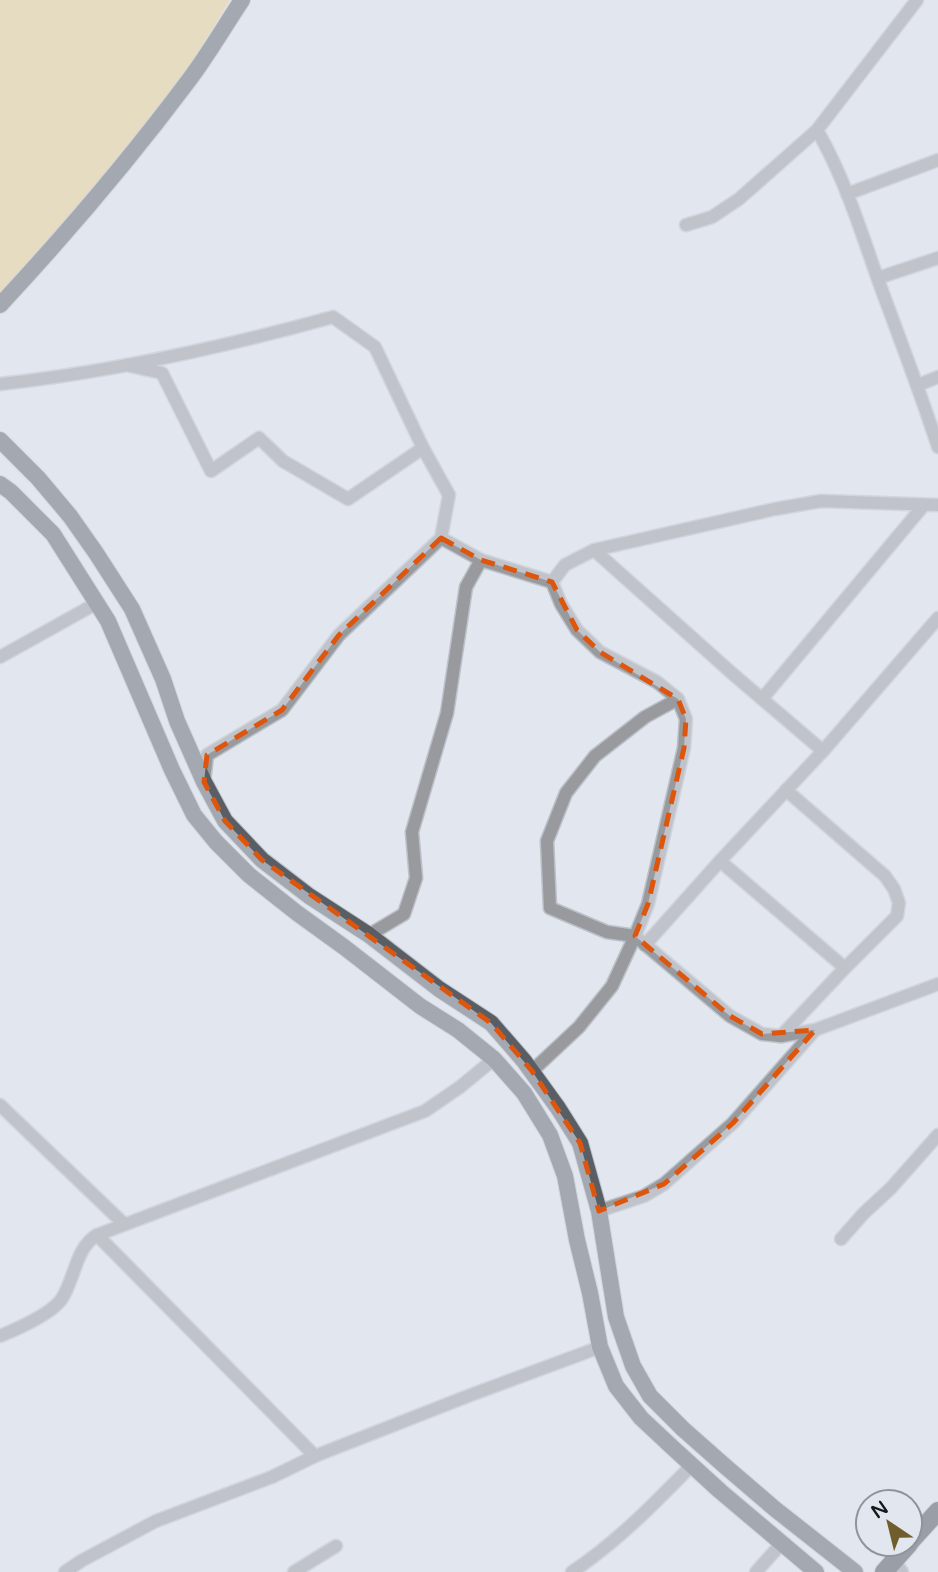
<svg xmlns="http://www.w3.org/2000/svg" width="938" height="1572" font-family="'Varela Round',sans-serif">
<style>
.green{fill:#ead089}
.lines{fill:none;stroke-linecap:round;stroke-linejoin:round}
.minor-casing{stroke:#bcc1c9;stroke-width:15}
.major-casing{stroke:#bcc1c9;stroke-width:18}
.highway-casing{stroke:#bcc1c9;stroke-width:20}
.minor{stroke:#989a9e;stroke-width:12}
.major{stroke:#595d64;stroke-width:16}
.highway{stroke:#43474f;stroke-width:18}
.marked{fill:none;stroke:#de560d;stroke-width:5;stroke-dasharray:14 9;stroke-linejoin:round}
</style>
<rect width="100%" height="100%" fill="#e1e6ef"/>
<!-- green -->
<polygon class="green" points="0,0 230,0 146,137 0,300"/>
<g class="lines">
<defs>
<g id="minor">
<path d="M817 130C843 175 859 225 876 274 897 332 919 388 938 447"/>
<polyline points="847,194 938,160"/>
<polyline points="686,225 712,217 739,199 817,130 917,0"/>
<polyline points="878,278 938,258"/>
<path d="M0 384C112 372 224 347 333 317L375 347 423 448 348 499 283 461 259 438 211 471 162 373 126 365"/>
<polyline points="918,385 938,377"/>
<polyline points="423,448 449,495 441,538 481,560 552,582"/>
<polyline points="594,550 734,675 823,751"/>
<polyline points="552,582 565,565 594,550 775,509 821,501 938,505"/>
<polyline points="0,657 97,603"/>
<polyline points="678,699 645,717 595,756 566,793 547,841 550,908 607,932 635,936 730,1016 762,1034 781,1036 815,1030 938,984"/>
<polyline points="762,699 924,505"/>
<polyline points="204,781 207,755 282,710 339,635 441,538"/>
<polyline points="720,861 845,968"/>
<polyline points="369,935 404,914 416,878 412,832 447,713 466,587 481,560"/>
<polyline points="645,945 720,861 823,751 938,618"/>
<polyline points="781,1036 845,968 897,916 899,903 894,889 885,876 786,790"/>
<polyline points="532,1071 579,1027 612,986 635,936 648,904 684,748 686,719 678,699 657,682 600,652 577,630 561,604 552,582"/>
<polyline points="0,1105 124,1224"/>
<polyline points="599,1211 644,1196 664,1184 733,1123 815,1030"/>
<polyline points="97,1235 315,1456"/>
<polyline points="841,1239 864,1213 891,1188 938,1135"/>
<path d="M0 1336C17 1329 50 1314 61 1300 75 1280 75 1248 97 1235L425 1111 460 1087 494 1059"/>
<polyline points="894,1560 902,1572"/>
<polyline points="65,1572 81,1561 156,1521 272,1477 315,1456 468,1396 600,1347"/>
<polyline points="294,1572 336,1546"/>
<path d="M572 1572C617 1542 654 1504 692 1465"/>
<polyline points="756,1572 782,1543"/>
</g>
<g id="major">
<path d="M0 305C67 233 130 159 189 80 208 55 224 27 242 0"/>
<polyline points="0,440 38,478 70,516 96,553 132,609 163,679 177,721 204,782 225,821 262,860 309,896 369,935 439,989 491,1023 524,1061 558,1108 580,1143 599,1211 616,1317 633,1366 650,1396 683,1429 726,1467 775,1509 855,1572"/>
<polyline points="0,484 11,492 53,534 108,621 172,770 194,815 216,842 249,875 297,913 344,947 420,1006 458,1030 494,1059 524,1093 550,1135 565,1176 577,1240 590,1293 600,1347 616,1386 641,1418 673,1448 720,1491 816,1572"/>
</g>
<g id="highway">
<polyline points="910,1542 938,1511"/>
<polyline points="884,1572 909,1544"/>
</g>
</defs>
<!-- minor casing -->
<use href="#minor" class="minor-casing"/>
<!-- major casing -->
<use href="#major" class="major-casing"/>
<!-- highway casing -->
<use href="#highway" class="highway-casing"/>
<!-- minor -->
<use href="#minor" class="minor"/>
<!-- major -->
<use href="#major" class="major"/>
<!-- highway -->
<use href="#highway" class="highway"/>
</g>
<!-- marked area -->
<path d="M0 0H938V1572H0ZM441 538 481 560 552 582 577 630 600 652 678 699 686 719 684 748 648 904 635 936 730 1016 762 1034 815 1030 733 1123 664 1184 599 1211 580 1143 532 1071 491 1023 262 860 225 821 204 782 207 755 282 710 339 635Z" fill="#e1e6ef" fill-opacity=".55" fill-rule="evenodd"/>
<path class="marked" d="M441 538 481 560 552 582 577 630 600 652 678 699 686 719 684 748 648 904 635 936 730 1016 762 1034 815 1030 733 1123 664 1184 599 1211 580 1143 532 1071 491 1023 262 860 225 821 204 782 207 755 282 710 339 635Z"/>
<!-- north arrow -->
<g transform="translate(889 1523) rotate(325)"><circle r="33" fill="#e1e6ef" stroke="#90949a" stroke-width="2"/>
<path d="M0-5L12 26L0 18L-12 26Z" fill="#6f5e2c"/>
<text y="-10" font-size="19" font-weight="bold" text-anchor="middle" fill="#16181b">N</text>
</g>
</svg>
